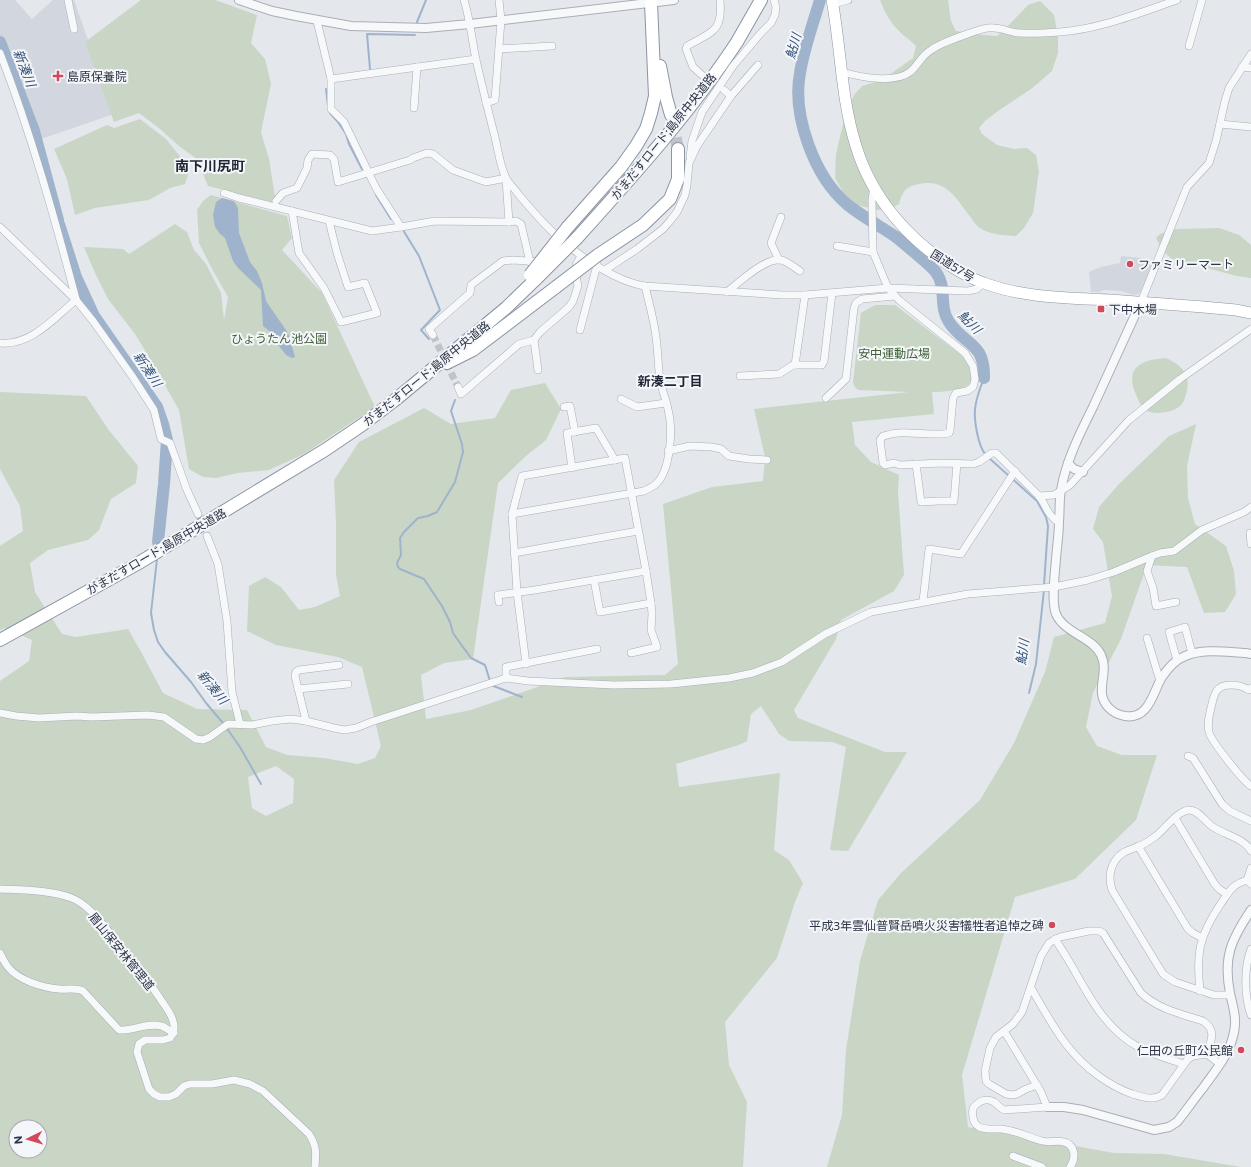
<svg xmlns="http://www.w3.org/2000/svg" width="1251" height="1167" font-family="Commissioner,'Noto Sans JP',sans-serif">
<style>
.built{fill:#d2d6de}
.green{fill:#c9d6c5;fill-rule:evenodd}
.water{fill:#9fb4cc}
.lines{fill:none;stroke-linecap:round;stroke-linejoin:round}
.stream{stroke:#9fb4cc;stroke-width:2}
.river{stroke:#9fb4cc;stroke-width:12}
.minor-tunnel{stroke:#bfc3cb;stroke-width:7;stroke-dasharray:7 3.5;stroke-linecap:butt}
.motorway-tunnel{stroke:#bfc3cb;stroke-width:12;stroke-dasharray:12 6;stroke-linecap:butt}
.minor-casing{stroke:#a9aeb7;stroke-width:8}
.tertiary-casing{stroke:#a9aeb7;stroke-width:10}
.trunk-casing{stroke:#8b94a3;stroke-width:12}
.motorway-casing{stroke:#8b94a3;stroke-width:14}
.minor{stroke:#f7f8fa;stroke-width:7}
.tertiary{stroke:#f7f8fa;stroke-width:8}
.trunk{stroke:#fff;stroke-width:11}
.motorway{stroke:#fff;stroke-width:12}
.motorway-bridge-casing{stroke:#8b94a3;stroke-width:14;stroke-linecap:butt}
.motorway-bridge{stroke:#fff;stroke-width:12}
.poi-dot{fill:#d1495b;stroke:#f4f6f9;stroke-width:1.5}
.labels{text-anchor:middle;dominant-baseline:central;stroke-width:4;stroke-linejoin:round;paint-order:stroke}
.poi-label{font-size:12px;fill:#2b3445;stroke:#f4f6f9;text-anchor:start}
.street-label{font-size:12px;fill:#2b3445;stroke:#f4f6f9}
.park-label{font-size:12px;fill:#3f6138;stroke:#f4f6f9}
.water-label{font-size:13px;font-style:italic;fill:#34527a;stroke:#f4f6f9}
.neighbourhood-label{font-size:13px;font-weight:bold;fill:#1d2536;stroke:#f4f6f9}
.quarter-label{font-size:14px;font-weight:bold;fill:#1d2536;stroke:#f4f6f9}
</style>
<rect width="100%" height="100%" fill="#e4e7ec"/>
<!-- built -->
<g class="built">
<polygon points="0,0 15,0 32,19 53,0 74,0 114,114 41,139 0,38"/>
<polygon points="1121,256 1141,258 1152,264 1141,291 1138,294 1134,295 1121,291 1104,290 1099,292 1091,292 1089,272 1101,267 1120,263"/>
</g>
<!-- green -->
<g class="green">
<polygon points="141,0 215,0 257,15 251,43 265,59 271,84 261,132 269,159 276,203 208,186 197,159 179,146 160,129 139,113 114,122 85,42"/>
<path d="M880 0H948L951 21 956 31 983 35 997 36 1005 29 1028 5 1040 1 1054 15 1058 36V53L1052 71 1031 89 998 111 985 121 979 128 982 134 997 145 1014 149 1027 148 1036 155 1039 171 1033 213 1024 228 1016 236C1005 235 989 235 980 228 977 226 974 222 972 219 957 200 947 178 919 184 906 186 902 192 899 204L890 209 877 210 857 205 843 192 835 178 836 154 843 124 854 95 862 86 882 80 913 58 916 46C911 40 904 37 899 31 890 22 884 11 880 0Z"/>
<polygon points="140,119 166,139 190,169 185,184 170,188 149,200 95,208 75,215 67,179 54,149 107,125 114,128"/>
<polygon points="211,195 287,216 292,238 282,250 322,293 375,407 304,454 269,470 237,473 216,478 203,477 189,469 179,410 149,357 135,334 108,299 95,273 84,247 123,249 129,254 175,224 187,232 194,250 206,264 221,293 224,320 228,297 211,267 199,243 197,210 203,201"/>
<polygon points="1219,228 1239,235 1251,245 1251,278 1237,276 1172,259 1162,250 1156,238 1160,234 1176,229"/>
<path d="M875 305H895L960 354C968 362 974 371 971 383 961 391 944 392 932 392L934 414 852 422 855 445 871 462 899 475 898 492 904 575 894 591 841 620 836 639 794 710 798 718 885 752H907L848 851 830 850 846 747 832 742 789 741 779 734 761 706 751 714 747 741 739 745 676 764 679 787 780 773 774 850 789 860 803 883 795 902 777 958 725 1022 729 1065 747 1102 743 1167H0V681L29 661 32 640 5 628 0 630V546L23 531 20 506 0 469V392L86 396 108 429 138 466 136 483 111 499 99 530 88 540 48 550 30 563 35 592 62 634 76 637 128 629 140 650 163 693 197 709 247 710 266 747 287 755 324 758 358 764 375 758 381 746 362 667 338 657 276 645 247 631 249 586 265 577 281 587 299 610 315 607 340 596 336 575V523L334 480 359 442 424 408 451 424 495 418 511 390 545 383 561 409 546 440 526 456 498 483 473 659 444 663 421 675 426 719 471 710 566 677 665 675 678 664 663 504 712 487 763 481 765 457 754 409 909 392 859 390C855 388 854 386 853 382L861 313ZM276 766 294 779 293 803 266 816 252 808 248 777ZM16 1127H40V1151H16Z"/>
<path d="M1166 358C1182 365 1192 376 1186 394 1185 397 1184 402 1181 405 1174 413 1152 416 1144 409 1140 405 1137 397 1135 392 1125 365 1144 360 1166 358Z"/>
<polygon points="1196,424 1187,466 1188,498 1195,524 1226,546 1234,571 1236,594 1225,612 1204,613 1187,567 1147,565 1121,639 1093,693 1086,727 1097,746 1122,755 1157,755 1136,820 1075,879 1015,897 962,1075 968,1127 1114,1153 1164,1154 1241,1167 827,1167 842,1115 846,1050 860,961 878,900 901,873 980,800 1014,743 1045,672 1054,637 1105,623 1112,596 1103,542 1093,529 1099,507 1119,484 1169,436"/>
</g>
<!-- water -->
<polygon class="water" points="222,198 234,201 238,208 239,233 250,262 257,271 262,283 266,301 288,333 295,357 292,358 286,355 276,342 273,334 263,326 261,290 238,268 233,261 225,238 220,234 215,227 213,215 216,202"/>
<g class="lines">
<!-- stream -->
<g class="stream">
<polyline points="417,22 426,0"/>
<polyline points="370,69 367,34 415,35"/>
<polyline points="326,89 328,106"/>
<polyline points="329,110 330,113 338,122 346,134 349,144 362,169"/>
<polyline points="376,195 391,219"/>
<polyline points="403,230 419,256 440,310 421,330 429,339"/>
<path d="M984 378C980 388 976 399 975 409 974 420 978 447 986 455"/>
<polyline points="455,400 451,411 462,444 463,452 455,482 437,512 428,516 418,518 404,532 400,538 401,555 397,563 398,567 400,569 424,579 442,606 450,622 453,633 460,643 471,658 485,665 490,681"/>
<polyline points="989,458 1037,501 1046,517 1048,526 1044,585"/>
<polyline points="157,559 151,613 154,630 158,642 165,652 191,682 206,703 223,723 240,747 261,784"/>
<polyline points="491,685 522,697"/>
<polyline points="1029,693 1036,664 1044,590"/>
</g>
<!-- river -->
<g class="river">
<path d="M820 0C813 24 804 48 800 73 792 115 814 177 848 205 863 217 880 226 896 237 902 242 908 247 914 252 921 258 929 264 935 271 948 287 938 306 949 322 965 346 985 342 984 378"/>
<polyline points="0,42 34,131 58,220"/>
<polyline points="59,224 76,277 94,316 157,407 163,424 167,440 164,484 158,542"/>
</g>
<!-- minor-tunnel -->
<g class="minor-tunnel">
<polyline points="433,335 458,387"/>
<polyline points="198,514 207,536"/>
</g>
<!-- motorway-tunnel -->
<polyline class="motorway-tunnel" points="672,120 678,149"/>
<defs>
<g id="minor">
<polyline points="68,0 74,29"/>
<path d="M464 0C470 19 472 40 476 60 482 85 488 111 495 137 498 150 500 166 506 178 509 184 515 189 519 195 536 215 553 235 575 251 595 266 620 282 645 286L782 295H805L888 288 968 291 977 289 983 283"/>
<polyline points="833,4 848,0"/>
<polyline points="317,21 331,79 331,109 344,122 376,188 401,227 435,221 509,222 506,179"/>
<polyline points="1189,46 1202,0"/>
<polyline points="499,49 552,46"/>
<path d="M0 53C31 133 54 216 76 299"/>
<polyline points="1242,67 1251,68"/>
<path d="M842 72C860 77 894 84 910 72 918 65 922 55 931 50 940 43 962 36 973 32 979 30 987 27 994 28 1003 28 1011 33 1020 33 1033 34 1047 33 1060 32 1100 29 1139 13 1177 0"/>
<path d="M702 75 693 67 686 49 687 46C712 32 723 32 720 0"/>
<polyline points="331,79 476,59"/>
<polyline points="724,90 731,96"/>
<polyline points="486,103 495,100 501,20 499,0"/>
<polyline points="414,108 417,67"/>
<polyline points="1220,124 1251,127"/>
<polyline points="690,157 692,141 702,112 733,66 760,34 771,23 775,15 776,7 774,0"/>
<path d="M874 187 872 200 873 252 888 288 899 300 965 353 973 366 975 379 973 387 967 391 956 393 953 398 950 431 949 433C943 436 909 432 899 433 893 433 888 435 883 436L880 440 883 463 885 465 894 463 900 465 942 463 973 464 979 462 992 453H996L1039 496C1046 505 1048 517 1059 522"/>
<polyline points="224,193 239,198 372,231 401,227"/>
<polyline points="276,201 283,193 297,188 307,168 308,160 312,154 330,155 334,159 338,182 410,160 413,158 427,153 433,154 453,170 486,182 506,178"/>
<polyline points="292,211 299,253 324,288 341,322 377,313 365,283 348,287 337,253 329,221"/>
<polyline points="509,222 516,221 521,224 530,262"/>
<polyline points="0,227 76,300 93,321 132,376 154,410 161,439 170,443 187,490 198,514"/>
<polyline points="837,246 873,252"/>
<polyline points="779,260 771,243 781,217"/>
<polyline points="605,270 637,249 663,229 670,221 677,212 685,195 687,185 689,163 697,146 731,96 758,65"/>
<path d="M727 292C738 283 766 257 781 260 787 261 795 268 800 271"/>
<polyline points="1141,302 1187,187 1209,163 1216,141 1225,101 1229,88 1251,54"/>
<polyline points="580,330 597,265"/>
<polyline points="433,335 429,329 470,293 471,285 503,261 513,260 541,262"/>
<polyline points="534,340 538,370"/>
<path d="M0 343C31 346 54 318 76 300"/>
<polyline points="795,365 805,295"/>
<polyline points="740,376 779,374 793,365 822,365 824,361 832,293"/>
<polyline points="458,387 461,394 519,344 534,340 540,332 569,307 573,301 578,286 576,276 576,265 581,256"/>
<polyline points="826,398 846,379 854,308 856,303 862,299 895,296"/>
<polyline points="621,399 637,407 666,403"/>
<polyline points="564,407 570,406 575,432"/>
<polyline points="668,451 690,446 712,447 721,449 729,456 749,459 767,460"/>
<polyline points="916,464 921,502 938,501 954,501 957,463"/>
<polyline points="572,468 567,433 596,428 615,460"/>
<polyline points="1039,496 1054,495 1070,485 1129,420 1180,379 1251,329"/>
<path d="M512 514 644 491C648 489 653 487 657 483 671 468 673 429 668 409 666 399 662 390 660 380 658 366 658 351 656 337 654 320 649 303 645 286"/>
<polyline points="1251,533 1250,533 1251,544"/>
<polyline points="207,536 218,564 227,621 232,692 240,724"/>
<polyline points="514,553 638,531"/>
<polyline points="1152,556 1147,571 1153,588 1156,606 1176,602"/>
<polyline points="594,580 600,612 651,603 646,571"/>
<polyline points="923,601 929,549 961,554 1015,471"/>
<polyline points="499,602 498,595 535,590 646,571 625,458 522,476 512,514 517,592 526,664"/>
<polyline points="1147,638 1160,681"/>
<polyline points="631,653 657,647 651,630 652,614 651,603"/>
<polyline points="1177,660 1169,632 1185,627 1192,653"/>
<polyline points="506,678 506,667 597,649"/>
<path d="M1251 688 1249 690C1243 686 1238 685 1231 685 1215 685 1214 695 1211 708 1209 716 1207 724 1209 732 1211 741 1243 781 1251 786"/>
<polyline points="298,689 348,684"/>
<polyline points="0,713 16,716 39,718 77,716 92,717 148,715 164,717 196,739 203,740 210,737 228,724 252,725 272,721 291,719 306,721 334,728 344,730 356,728 371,722 506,678 528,681 614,685 671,684 729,678 753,673 782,662 825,634 871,612 968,594 1054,587 1088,580 1114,572 1152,556 1160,553 1174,551 1202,530 1244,512 1251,507"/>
<polyline points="306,721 295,676 296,672 299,670 339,665"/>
<polyline points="1188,756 1193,758 1222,804 1230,811 1251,821"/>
<polyline points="1175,818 1214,883 1219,889 1227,894"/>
<polyline points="1138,846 1188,929 1193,933 1202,938"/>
<polyline points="1247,880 1251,868"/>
<path d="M0 889C21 890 57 890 76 900 93 909 108 931 120 946 134 964 149 981 161 1000 165 1006 171 1013 173 1021 175 1027 174 1033 170 1038L163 1040H145L139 1044 137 1052 149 1089 154 1094 160 1097H169L176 1094 184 1086 190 1084H212L234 1080 250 1084 263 1091 309 1134C317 1147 316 1152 315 1167"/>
<path d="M1055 939C1061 948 1067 958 1073 968 1090 998 1106 1029 1138 1047 1153 1055 1169 1059 1184 1064"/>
<path d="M1251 949C1244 967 1244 996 1251 1015"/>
<path d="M0 953C2 958 5 963 8 967 18 980 43 988 59 989 68 990 75 987 83 991L119 1030C133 1031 148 1022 162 1026 166 1028 170 1031 174 1033"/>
<path d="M1031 988C1051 1022 1066 1053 1100 1077 1110 1084 1121 1090 1132 1094 1143 1097 1152 1101 1162 1095L1188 1059 1193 1056 1207 1054 1220 1064"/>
<path d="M1200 991C1196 954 1199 936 1220 905 1229 892 1231 885 1247 880L1251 884"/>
<path d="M1230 995H1214L1175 982 1163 974 1112 890C1109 880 1109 870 1115 861 1121 851 1130 850 1140 846 1146 843 1151 840 1156 836 1165 829 1177 811 1189 810 1199 810 1205 822 1213 827 1225 835 1244 838 1251 851"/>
<path d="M1004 1031 1041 1092 1047 1107 1004 1110C1000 1108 997 1104 994 1102 986 1097 978 1102 973 1108 972 1115 972 1123 979 1127 985 1130 994 1129 1001 1129 1015 1130 1028 1137 1042 1141 1049 1143 1057 1140 1064 1142 1076 1145 1076 1159 1070 1167"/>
<path d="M1037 1085 1026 1089 1017 1094 1012 1095 1006 1094 989 1084 986 1081 985 1071 990 1048 996 1037 1013 1024 1022 1012 1041 956 1049 943 1060 937 1089 931H1099L1103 933 1141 993C1158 1009 1181 1014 1203 1021 1217 1030 1211 1041 1207 1054"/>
<polyline points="1013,1156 1042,1167"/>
</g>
<g id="tertiary">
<polyline points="239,0 272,11 296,16 351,26 426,28 470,24 674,0"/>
<path d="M1141 302C1125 337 1109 372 1093 407 1080 433 1066 461 1061 490 1059 500 1060 511 1059 521 1059 534 1057 546 1056 559 1055 573 1051 601 1056 614 1064 633 1094 638 1101 655 1110 673 1093 692 1109 708 1113 712 1119 715 1125 716 1149 720 1153 692 1162 677 1168 668 1175 660 1185 656 1204 648 1226 652 1246 653L1251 654"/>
<polyline points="1068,463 1074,469 1083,472"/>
<path d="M1047 1107H1064L1083 1110 1154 1130 1169 1127 1177 1122C1186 1111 1194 1099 1203 1088 1215 1071 1230 1054 1234 1032 1237 1018 1233 1007 1230 993 1223 957 1231 940 1251 910"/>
</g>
<path id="trunk" d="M832 0C841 48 841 99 856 146 872 199 910 242 957 270 966 275 974 280 984 283 1024 298 1067 298 1109 300 1151 303 1194 306 1236 310L1251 313"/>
<g id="motorway">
<polyline points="660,66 666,97 671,115"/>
<polyline points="567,228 621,167 636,146 646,129 651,113 655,96 651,3"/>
<path d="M577 238C633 176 690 113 737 42 745 28 753 14 761 0"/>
<polyline points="598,255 643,225 670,199 678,179 678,149"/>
<polyline points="447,363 473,350 556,287"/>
<polyline points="0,640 137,564 325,450 362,425 395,400 506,308 537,278"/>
</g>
</defs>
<!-- minor casing -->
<use href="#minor" class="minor-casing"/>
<!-- tertiary casing -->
<use href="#tertiary" class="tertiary-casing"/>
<!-- trunk casing -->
<use href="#trunk" class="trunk-casing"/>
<!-- motorway casing -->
<use href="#motorway" class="motorway-casing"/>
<!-- minor -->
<use href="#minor" class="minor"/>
<!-- tertiary -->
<use href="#tertiary" class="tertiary"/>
<!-- trunk -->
<use href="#trunk" class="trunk"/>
<!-- motorway -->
<use href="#motorway" class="motorway"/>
<defs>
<g id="motorway-bridge">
<polyline points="530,275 567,228"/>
<polyline points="537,278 577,238"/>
<polyline points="556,287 598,255"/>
</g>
</defs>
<!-- motorway-bridge casing -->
<use href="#motorway-bridge" class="motorway-bridge-casing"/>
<!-- motorway-bridge -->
<use href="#motorway-bridge" class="motorway-bridge"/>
</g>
<!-- markers -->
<g class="poi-dot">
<path d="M56 70h4v4h4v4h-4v4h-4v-4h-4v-4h4z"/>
<circle cx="1130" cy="264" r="4"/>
<rect x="1097" y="305" width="8" height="8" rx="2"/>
<circle cx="1052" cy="925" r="4"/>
<circle cx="1241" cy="1050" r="4"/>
</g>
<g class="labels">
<!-- poi labels -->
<g class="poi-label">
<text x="67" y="76">島原保養院</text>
<text x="1138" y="264">ファミリーマート</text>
<text x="1109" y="309">下中木場</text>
<text x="1044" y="925" text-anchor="end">平成3年雲仙普賢岳噴火災害犠牲者追悼之碑</text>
<text x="1233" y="1050" text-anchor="end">仁田の丘町公民館</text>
</g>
<!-- street labels -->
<g class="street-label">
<text transform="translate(663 136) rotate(-51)">がまだすロード;島原中央道路</text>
<text transform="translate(953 265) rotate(32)">国道57号</text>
<text transform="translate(426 373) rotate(-39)">がまだすロード;島原中央道路</text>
<text transform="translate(156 551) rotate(-30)">がまだすロード;島原中央道路</text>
<text transform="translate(122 951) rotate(51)">眉山保安林管理道</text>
</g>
<!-- park labels -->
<g class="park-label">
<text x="279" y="338">ひょうたん池公園</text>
<text x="894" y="353">安中運動広場</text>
</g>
<!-- water labels -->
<g class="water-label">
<text transform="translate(793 46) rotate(-74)">鮎川</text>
<text transform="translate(25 68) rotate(69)">新湊川</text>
<text transform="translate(970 322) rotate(46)">鮎川</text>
<text transform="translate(148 369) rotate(56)">新湊川</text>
<text transform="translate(1022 652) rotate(-82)">鮎川</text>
<text transform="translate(213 687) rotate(51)">新湊川</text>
</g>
<!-- neighbourhood labels -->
<g class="neighbourhood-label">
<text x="670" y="381">新湊二丁目</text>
</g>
<!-- quarter labels -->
<g class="quarter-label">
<text x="210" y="165">南下川尻町</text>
</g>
</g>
<!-- north arrow -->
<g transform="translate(28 1139) rotate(265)"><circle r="19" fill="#f4f6f9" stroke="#a4a8b1"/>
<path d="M0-3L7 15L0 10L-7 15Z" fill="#d1495b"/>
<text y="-6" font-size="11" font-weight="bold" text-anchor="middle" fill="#2b3445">N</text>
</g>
</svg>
